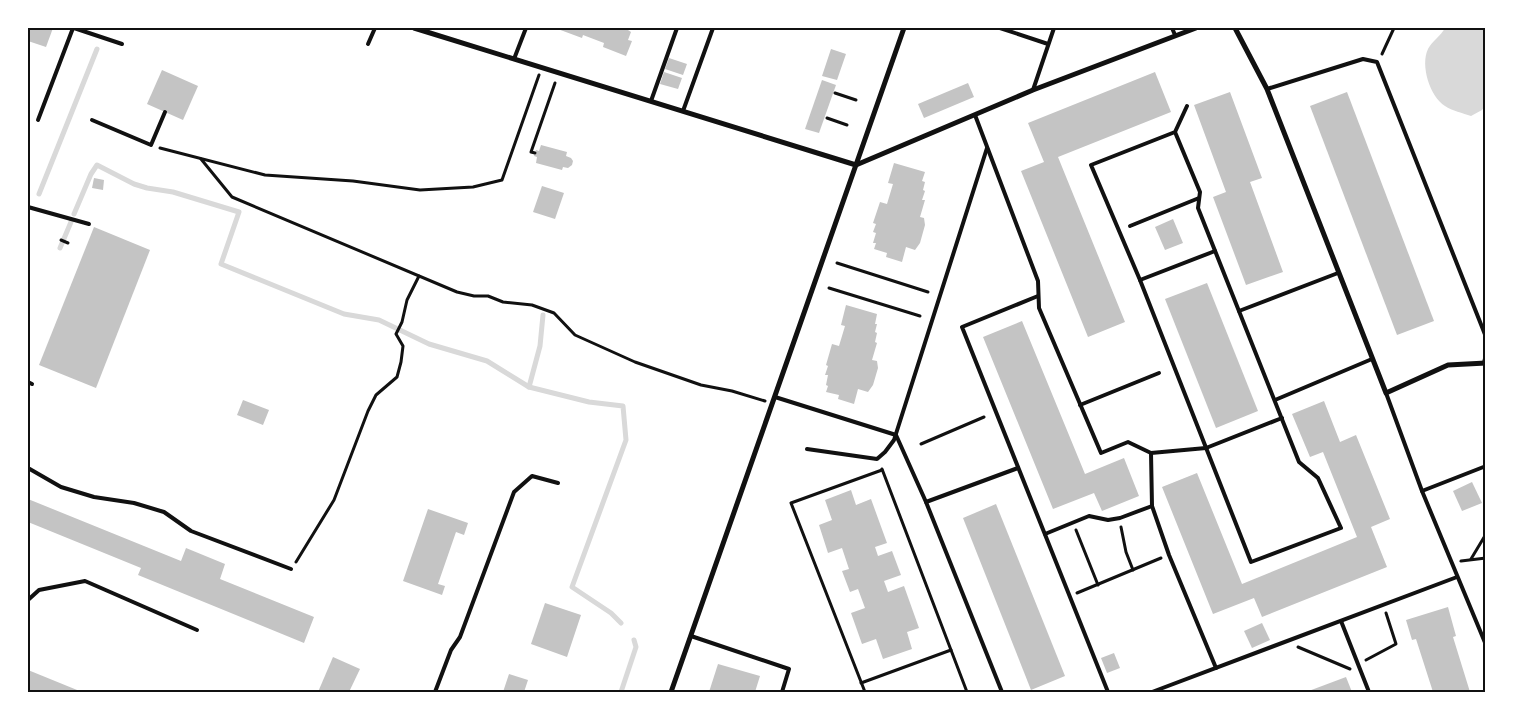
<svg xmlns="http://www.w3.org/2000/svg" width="1513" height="720" font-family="'Alegreya Sans',sans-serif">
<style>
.water{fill:#d9d9d9}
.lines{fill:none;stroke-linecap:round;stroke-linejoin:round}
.stream{stroke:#d9d9d9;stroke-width:5}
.building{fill:#c4c4c4}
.path{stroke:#111;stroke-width:3}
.service{stroke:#111;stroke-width:4}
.minor{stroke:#111;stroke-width:5}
.neatline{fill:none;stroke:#111;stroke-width:2}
</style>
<rect width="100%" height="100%" fill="#fff"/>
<!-- water -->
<path class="water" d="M1445 28H1485V106L1482 110 1471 116C1463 113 1452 111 1445 106 1430 97 1420 65 1428 49 1432 41 1441 36 1445 28Z"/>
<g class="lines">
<!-- stream -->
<g class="stream">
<polyline points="39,194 97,49"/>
<polyline points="74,214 91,174 97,165 134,184 147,188 173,192 239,212 221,264 344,314 379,320 429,344 487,361 529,387 589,402 623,406 626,440 572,587 611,613 621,623"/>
<polyline points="60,248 71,222"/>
<polyline points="529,387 540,346 543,315"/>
<polyline points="621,692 636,647 634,640"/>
</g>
</g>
<!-- building -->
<g class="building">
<polygon points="28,28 53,28 46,47 28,41"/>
<polygon points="555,28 629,28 628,30 631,32 628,40 632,41 626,56 603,47 604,43 583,35 582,38"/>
<polygon points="831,49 846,54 837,80 822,76"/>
<polygon points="669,58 687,64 683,75 665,69"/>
<polygon points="162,70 198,86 183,120 147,104"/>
<polygon points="664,72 682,78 678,89 660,84"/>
<polygon points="1155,72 1171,112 1058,157 1125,322 1088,337 1021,171 1044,162 1028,123"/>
<polygon points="822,80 836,85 819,133 805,129"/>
<polygon points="968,83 974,97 924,118 918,104"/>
<polygon points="1230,92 1262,178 1250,182 1283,272 1246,285 1213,197 1226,192 1194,105"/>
<polygon points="1347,92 1434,321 1397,335 1310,106"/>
<polygon points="541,145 567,152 566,156 571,158 573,161 572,165 568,168 563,167 562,170 536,163 537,157 534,156 536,150 539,151"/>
<polygon points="894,163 925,172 922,181 925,182 923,190 925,191 922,200 925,200 920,217 924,218 925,225 920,243 915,250 906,247 902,262 886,257 887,253 874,249 876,243 873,243 876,233 873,232 876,224 873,223 880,202 887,204 893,184 888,183"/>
<polygon points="94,178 104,180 103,190 92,188"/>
<polygon points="542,186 564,193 555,219 533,212"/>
<polygon points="1173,219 1183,243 1165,250 1155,227"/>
<polygon points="94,227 150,250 96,388 39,365"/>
<polygon points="1207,283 1258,411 1216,428 1165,299"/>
<polygon points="846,305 877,314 875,324 877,324 875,332 877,333 875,342 877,343 872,360 877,361 878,368 873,385 868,392 858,389 854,404 838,399 839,395 826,392 828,386 826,385 828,375 825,375 828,366 826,365 832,344 839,346 845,326 841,325"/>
<polygon points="1022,321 1085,474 1124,458 1139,496 1102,511 1094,493 1053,509 983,337"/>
<polygon points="243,400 269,410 263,425 237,415"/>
<polygon points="1324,401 1340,442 1356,435 1390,519 1371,527 1387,567 1262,617 1254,598 1213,614 1162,487 1197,473 1242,584 1357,537 1323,452 1310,457 1292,414"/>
<polygon points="1472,482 1482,503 1462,511 1453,491"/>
<polygon points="851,490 856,505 871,499 887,543 875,547 878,556 892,551 901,575 884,581 888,592 904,586 919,628 907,632 912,649 883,659 876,639 862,644 851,613 865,608 858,589 850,592 842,571 849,569 842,548 828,553 819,525 832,520 825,500"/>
<polygon points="28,499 181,561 186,548 225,564 220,579 314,617 304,643 138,575 141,568 28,522"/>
<polygon points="996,504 1065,676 1031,690 963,518"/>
<polygon points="428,509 468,523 464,535 456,532 438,584 445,586 442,595 403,581"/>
<polygon points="545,603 581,615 567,657 531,644"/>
<polygon points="1448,607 1456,636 1453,637 1470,692 1433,692 1416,639 1412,640 1406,620"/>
<polygon points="1262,623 1270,640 1252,648 1244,631"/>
<polygon points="1114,653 1120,668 1107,673 1101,658"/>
<polygon points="333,657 360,669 349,692 318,692"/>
<polygon points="718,664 760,676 755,692 709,692"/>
<polygon points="28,670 82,692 28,692"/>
<polygon points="509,674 528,680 524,692 503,692"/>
<polygon points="1346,677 1352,692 1306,692"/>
</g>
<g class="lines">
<!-- path -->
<g class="path">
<polyline points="1382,54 1394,28"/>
<polyline points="835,93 856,100"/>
<polyline points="827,118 847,125"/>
<polyline points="160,148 265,175 353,181 420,190 473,187 502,180 539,75"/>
<polyline points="535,153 531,152 555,83"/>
<polyline points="201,159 232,197 457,292 474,296 488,296 503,302 532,305 554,313 575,335 635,362 701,385 732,391 765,401"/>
<polyline points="61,240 68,243"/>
<polyline points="837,263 928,292"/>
<polyline points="829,288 920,316"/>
<polyline points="921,444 984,417"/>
<polyline points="882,469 967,692"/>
<polyline points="1121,527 1126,552 1133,570"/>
<polyline points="1076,530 1098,585"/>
<polyline points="1471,559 1486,534"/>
<polyline points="1461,561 1486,558"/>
<polyline points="296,562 334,500 368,411 376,395 397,377 401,362 403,346 396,334 402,322 407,300 419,276"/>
<polyline points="1077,593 1161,558"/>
<polyline points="1298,647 1350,669"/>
<polyline points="1366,660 1396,644 1386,613"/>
<polyline points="861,683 951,650"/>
<polyline points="865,692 791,503 882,470"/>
</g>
<!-- service -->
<g class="service">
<polyline points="74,28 122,44"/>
<polyline points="1000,28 1048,44"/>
<polyline points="1172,28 1175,35"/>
<polyline points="368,44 375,28"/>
<polyline points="514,59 526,28"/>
<polyline points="1267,89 1363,59 1377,62 1486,337"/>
<polyline points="1033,90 1054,28"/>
<polyline points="651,101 677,28"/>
<polyline points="683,111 713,28"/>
<polyline points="975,115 1038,281 1039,308 1101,453 1128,442 1151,453 1206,448 1282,418"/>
<polyline points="38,120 73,28"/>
<polyline points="92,120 151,145 165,112"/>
<polyline points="1175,132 1200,192 1198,208 1299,462 1318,478 1341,528 1251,562 1140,280 1091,165 1175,132 1187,106"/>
<polyline points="28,207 89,224"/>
<polyline points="1130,226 1199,198"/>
<polyline points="1140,280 1215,251"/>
<polyline points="1038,296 962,327 1108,692"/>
<polyline points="1239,311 1338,273"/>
<polyline points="1484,363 1486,354"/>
<polyline points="28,382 32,384"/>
<polyline points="1386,393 1422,491 1486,645"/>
<polyline points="775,397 896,435 926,502 1002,692"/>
<polyline points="1275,400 1372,359"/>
<polyline points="1080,405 1159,373"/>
<polyline points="807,449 877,459 885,452 894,440 987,148"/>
<polyline points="1151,453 1152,506 1169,555 1216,668"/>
<polyline points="28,468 61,487 94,497 134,503 164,512 191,531 291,569"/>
<polyline points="1422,491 1486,466"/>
<polyline points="926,502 1018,468"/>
<polyline points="1045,534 1089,516 1108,520 1120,518 1152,506"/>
<polyline points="28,600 39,590 85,581 197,630"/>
<polyline points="1341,621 1369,692"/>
<polyline points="691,636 789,669 782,692"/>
<polyline points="435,692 451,650 460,637 514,492 532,476 558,483"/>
<polyline points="1152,692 1457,577"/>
</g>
<!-- minor -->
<g class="minor">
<polyline points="414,28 856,165 1033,90 1196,28"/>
<polyline points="1235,28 1267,89 1386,393 1448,365 1486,363"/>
<polyline points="671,692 904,28"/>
</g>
</g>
<!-- border -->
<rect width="1513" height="720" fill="none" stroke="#ffffff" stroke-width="58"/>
<rect x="29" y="29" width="1455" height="662" class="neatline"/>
</svg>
